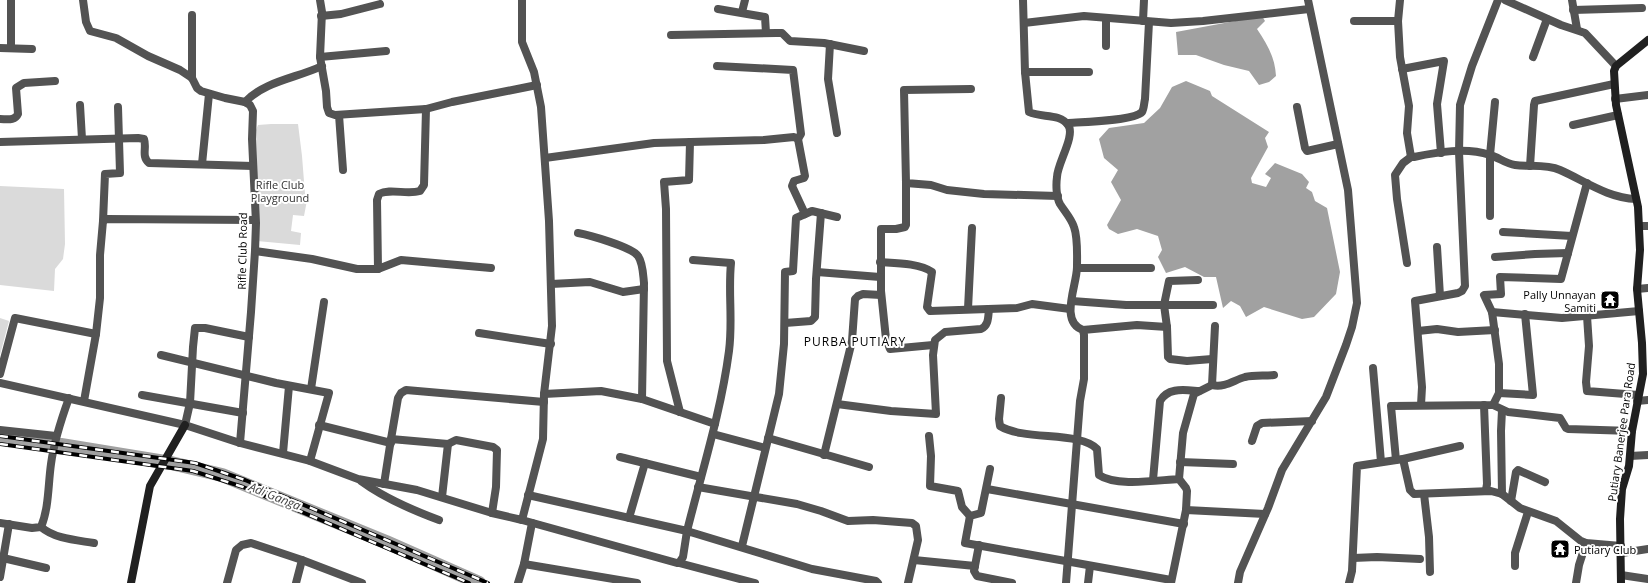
<svg xmlns="http://www.w3.org/2000/svg" width="1648" height="583" font-family="'Open Sans',sans-serif">
<style>
.green{fill:#dadada}
.water{fill:#a1a1a1}
.lines{fill:none;stroke-linecap:round;stroke-linejoin:round}
.river{stroke:#a1a1a1;stroke-width:14}
.street{stroke:#535353;stroke-width:8}
.secondary{stroke:#202020;stroke-width:8}
.rail-casing{stroke:#000;stroke-width:4}
.rail{stroke:#fff;stroke-width:2.5;stroke-dasharray:8;stroke-linecap:butt}
.labels{text-anchor:middle;dominant-baseline:central;stroke-width:4;stroke-linejoin:round;paint-order:stroke}
.park-label{font-size:11px;fill:#313131;stroke:#fff}
.street-label{font-size:11px;fill:#000;stroke:#fff}
.poi-label{font-size:11px;fill:#000;stroke:#fff;text-anchor:end}
.neighbourhood-label{font-size:12px;letter-spacing:1px;fill:#000;stroke:#fff}
.water-label{font-size:12px;font-style:italic;fill:#424242;stroke:#fff}
</style>
<rect width="100%" height="100%" fill="#fff"/>
<!-- green -->
<g class="green">
<polygon points="271,124 298,124 302,156 305,194 308,195 304,216 293,215 291,231 301,233 300,245 257,241 256,130 258,125"/>
<polygon points="0,186 64,189 65,244 63,259 55,269 54,291 0,285"/>
<polygon points="0,318 9,321 0,355"/>
</g>
<!-- water -->
<g class="water">
<path d="M1262 16 1265 21 1257 29C1267 44 1275 57 1276 76L1269 82 1259 85 1249 71 1224 65 1196 55H1178L1176 32Z"/>
<polygon points="1186,81 1210,91 1212,96 1269,132 1265,138 1268,147 1251,178 1252,183 1266,187 1271,178 1265,174 1275,163 1302,174 1309,182 1306,188 1312,192 1315,201 1327,208 1340,272 1336,294 1314,317 1302,319 1264,307 1246,317 1240,306 1231,301 1223,308 1216,277 1204,277 1185,267 1166,273 1158,257 1162,250 1158,236 1137,229 1118,234 1109,229 1107,225 1121,200 1111,182 1118,170 1104,158 1099,139 1109,128 1144,123 1160,108 1172,87"/>
</g>
<g class="lines">
<!-- river -->
<g class="river">
<polyline points="0,437 48,444"/>
<polyline points="61,445 171,463 222,475 386,542 479,583"/>
</g>
<!-- street -->
<g class="street">
<polyline points="83,0 86,22 90,31 116,38 148,56 180,70 192,78 197,88 201,91 225,98 245,102 250,105 253,111 252,139 256,223 255,251 251,312 240,443"/>
<polyline points="320,0 322,12 320,57 326,91 327,107 329,113 335,115 426,109 452,102 537,85"/>
<path d="M1023 0 1025 72 1029 112C1041 118 1060 113 1068 125 1076 135 1057 164 1057 177 1056 184 1056 197 1060 204 1065 212 1071 218 1074 227 1078 238 1077 255 1077 267 1077 285 1059 322 1083 330L1084 335V379L1080 401 1066 583"/>
<path d="M1400 0 1398 21 1400 57 1409 106 1407 133 1411 157H1414C1438 152 1466 147 1490 155 1498 157 1506 164 1515 165 1530 167 1546 164 1560 170 1585 181 1608 198 1636 199"/>
<polyline points="1505,0 1561,25 1585,33 1616,66"/>
<polyline points="1572,0 1577,29"/>
<polyline points="718,9 765,17 766,33"/>
<polyline points="1573,10 1642,8"/>
<polyline points="742,12 745,0"/>
<polyline points="321,16 341,14 380,4"/>
<polyline points="1106,18 1106,46"/>
<polyline points="1143,21 1144,0"/>
<polyline points="1354,21 1398,21"/>
<polyline points="1024,23 1084,16 1171,23 1203,21 1309,9"/>
<polyline points="671,35 776,33 782,33 790,41 824,43 864,51"/>
<polyline points="830,44 828,79 837,133"/>
<polyline points="0,48 32,49"/>
<polyline points="11,48 11,0"/>
<polyline points="320,57 386,51"/>
<polyline points="1533,57 1547,19"/>
<polyline points="1402,69 1444,61 1437,104 1441,153"/>
<polyline points="1025,72 1089,72"/>
<polyline points="192,78 192,15"/>
<polyline points="971,89 904,90 906,183 931,185 947,190 984,194 1058,196"/>
<polyline points="1615,99 1648,95"/>
<path d="M245 102C265 81 297 78 322 66"/>
<polyline points="80,105 82,139"/>
<polyline points="1297,107 1305,148 1307,151 1338,144"/>
<polyline points="339,115 343,170"/>
<path d="M0 119C7 119 15 121 18 114L16 88 24 83 55 81"/>
<path d="M1067 123C1081 122 1134 121 1142 112 1144 109 1144 103 1145 99L1149 22"/>
<polyline points="1573,125 1618,115"/>
<polyline points="798,139 805,176 804,178 794,181 792,186 805,214"/>
<path d="M0 142 138 138 144 139C147 148 141 156 149 163L253 166"/>
<polyline points="545,158 654,143 764,140 794,137 798,139 801,134 793,70 717,66"/>
<polyline points="202,164 209,94"/>
<polyline points="1530,166 1534,105 1535,101 1614,84"/>
<polyline points="906,183 906,225 905,227 896,229 881,229 881,291 886,339 890,349 933,345"/>
<polyline points="1490,216 1490,155 1495,102"/>
<polyline points="103,221 105,174 120,173 118,107"/>
<polyline points="1639,226 1648,226"/>
<polyline points="1503,232 1572,236"/>
<path d="M578 233C589 235 632 247 638 256 643 263 643 274 644 283L642 399 715 424"/>
<polyline points="1437,247 1440,296"/>
<polyline points="255,251 312,259 357,269 378,269 401,260 491,268"/>
<polyline points="1495,257 1535,254 1568,253"/>
<path d="M880 262C894 263 920 263 932 272L927 307 930 311 1017 308 1032 304 1070 309"/>
<polyline points="1407,263 1397,199 1395,175 1403,163 1411,157"/>
<polyline points="1077,268 1151,268"/>
<path d="M378 269 377 200 379 194C390 188 407 195 420 191L424 185 426 109"/>
<polyline points="817,272 880,277"/>
<polyline points="1198,280 1169,281 1164,305 1167,327 1168,357 1170,359 1187,361 1212,359"/>
<polyline points="551,284 590,282 623,292 644,289"/>
<polyline points="1637,289 1648,288"/>
<polyline points="1072,301 1126,305 1213,305"/>
<polyline points="968,309 972,228"/>
<polyline points="1492,312 1562,318 1639,311"/>
<polyline points="1587,316 1589,346 1586,382 1587,391 1638,395"/>
<polyline points="785,323 811,321 815,317 816,279 821,213"/>
<polyline points="1083,330 1137,325 1167,327"/>
<polyline points="1418,331 1437,329 1458,332 1495,330"/>
<polyline points="479,333 551,344"/>
<polyline points="96,334 100,298 100,255 103,221 107,219 255,220"/>
<polyline points="161,355 276,383 329,393 310,461"/>
<polyline points="1373,368 1381,462"/>
<polyline points="0,374 15,318 96,334 84,401"/>
<polyline points="0,383 185,425 240,443 310,461 358,479 417,490 492,513 522,520 543,439 544,394 552,326 549,221 541,107 534,72 522,42 522,0"/>
<polyline points="1212,385 1215,326"/>
<polyline points="311,389 324,302"/>
<polyline points="1499,393 1533,395 1525,314"/>
<polyline points="544,394 601,391 642,399"/>
<polyline points="142,395 243,413"/>
<path d="M1001 398 999 419 1000 426C1024 441 1081 431 1097 449L1099 475C1116 487 1158 480 1179 479L1183 433 1194 394 1212 385C1225 388 1234 380 1245 377 1254 375 1265 376 1274 375"/>
<polyline points="1637,401 1648,400"/>
<path d="M837 404 891 411 936 414 933 355 935 340 945 332 981 329C989 325 988 317 989 309"/>
<polyline points="1421,405 1422,387 1415,301 1458,293 1462,291 1465,286 1459,152 1460,105 1472,66 1498,0"/>
<polyline points="1484,405 1487,484 1486,490"/>
<polyline points="1493,405 1508,412 1560,418 1566,428 1568,429 1632,431"/>
<polyline points="680,412 667,361 666,209 664,182 689,180 690,142"/>
<polyline points="185,425 190,403 193,347 195,328 205,328 249,337"/>
<polyline points="319,425 391,443"/>
<polyline points="0,430 56,436"/>
<polyline points="713,434 765,448"/>
<polyline points="929,436 931,456 930,486 958,491 962,507 970,516"/>
<polyline points="768,438 869,467"/>
<polyline points="391,439 398,398 401,393 406,390 544,402"/>
<polyline points="1252,441 1257,426 1262,423 1312,421"/>
<polyline points="448,444 456,440 493,447 497,450 496,487 492,513"/>
<polyline points="283,453 289,386"/>
<polyline points="824,455 852,341 855,299 858,296 863,294 881,295"/>
<polyline points="1630,456 1648,455"/>
<polyline points="620,457 701,477"/>
<polyline points="1403,459 1410,490 1414,494 1491,491 1502,494 1520,508 1556,521 1581,541 1586,543 1621,546"/>
<polyline points="1396,460 1391,406 1493,405 1499,393 1499,364 1492,312 1484,295 1501,294 1500,277 1561,279 1587,183"/>
<polyline points="1180,462 1233,464"/>
<polyline points="990,469 981,513 970,516 965,543 1171,580"/>
<path d="M1153 480 1160 401C1168 387 1184 390 1199 391"/>
<path d="M361 481C384 498 412 510 439 520"/>
<polyline points="384,484 391,439 448,444 442,497"/>
<polyline points="698,487 797,504 821,511 848,521 873,520 912,523 916,526 918,540 908,583"/>
<polyline points="987,489 1184,524"/>
<polyline points="1424,494 1429,537 1430,572"/>
<polyline points="1502,494 1501,431 1502,410"/>
<path d="M528 495 687 531C702 471 721 412 729 351 733 321 728 292 731 263L693 260"/>
<polyline points="1511,501 1516,472 1518,470 1545,482"/>
<polyline points="1186,510 1265,514"/>
<polyline points="629,518 645,463"/>
<polyline points="522,520 677,563 679,563 683,557 687,531 812,569 876,581 878,583"/>
<path d="M0 523 32 528 41 527C49 508 48 485 51 464 54 441 61 420 69 398"/>
<path d="M41 527C55 539 76 540 94 543"/>
<polyline points="979,545 974,571 977,576 1012,583"/>
<polyline points="742,546 779,394 784,344 785,272 793,271 796,218 812,211 837,217"/>
<polyline points="1622,553 1648,549"/>
<polyline points="3,558 46,568"/>
<polyline points="1353,558 1377,557 1420,559"/>
<polyline points="914,560 975,566"/>
<polyline points="679,563 755,583"/>
<polyline points="524,564 637,583"/>
<polyline points="1515,566 1515,553 1528,512"/>
<polyline points="1621,575 1648,579"/>
<polyline points="0,577 9,524"/>
<polyline points="227,583 236,550 242,545 251,543 302,560 362,583"/>
<polyline points="296,583 302,560"/>
<polyline points="518,583 524,564 532,523"/>
<polyline points="1088,583 1090,566"/>
<polyline points="1171,583 1186,510 1187,491 1186,488 1179,479"/>
<polyline points="1238,583 1240,572 1268,508 1282,470 1326,397 1346,345 1352,327 1357,303 1348,190 1308,0"/>
<polyline points="1349,583 1352,571 1357,466 1403,459 1460,446"/>
<polyline points="1576,583 1579,565 1586,543"/>
</g>
<!-- secondary -->
<g class="secondary">
<polyline points="131,583 150,486 185,425"/>
<polyline points="1621,583 1620,519 1622,489 1629,466 1632,431 1643,374 1642,343 1637,289 1640,250 1638,207 1616,105 1614,71 1616,66 1648,40"/>
</g>
<defs>
<g id="rail">
<polyline points="0,436 195,463 245,480 488,583"/>
<polyline points="0,444 193,471 243,487 469,583"/>
</g>
</defs>
<!-- rail casing -->
<use href="#rail" class="rail-casing"/>
<!-- rail -->
<use href="#rail" class="rail"/>
</g>
<!-- icons -->
<defs>
<symbol id="temple-square" viewBox="-11 -11 22 22"><rect x="-9" y="-9" width="18" height="18" rx="4" fill="#000" stroke="#fff"/><path d="M0-6L5-2H3V0L6.5 2.5H4V6H1.5V3h-3V6H-4V2.5H-6.5L-3 0V-2H-5Z" fill="#fff"/></symbol>
</defs>
<g fill-rule="evenodd">
<use href="#temple-square" x="1599" y="289" width="22" height="22"/>
<use href="#temple-square" x="1549" y="538" width="22" height="22"/>
</g>
<g class="labels">
<!-- park labels -->
<g class="park-label">
<text x="280" y="184">Rifle Club<tspan x="280" dy="13">Playground</tspan></text>
</g>
<!-- street labels -->
<g class="street-label">
<text transform="translate(242 251) rotate(-89)">Rifle Club Road</text>
<text transform="translate(1621 432) rotate(-82)">Putiary Banerjee Para Road</text>
</g>
<!-- poi labels -->
<g class="poi-label">
<text x="1596" y="294">Pally Unnayan<tspan x="1596" dy="13">Samiti</tspan></text>
<text x="1574" y="549" text-anchor="start">Putiary Club</text>
</g>
<!-- neighbourhood labels -->
<g class="neighbourhood-label">
<text x="855" y="341">PURBA PUTIARY</text>
</g>
<!-- water labels -->
<g class="water-label">
<text transform="translate(275 496) rotate(22)">Adi Ganga</text>
</g>
</g>
</svg>
